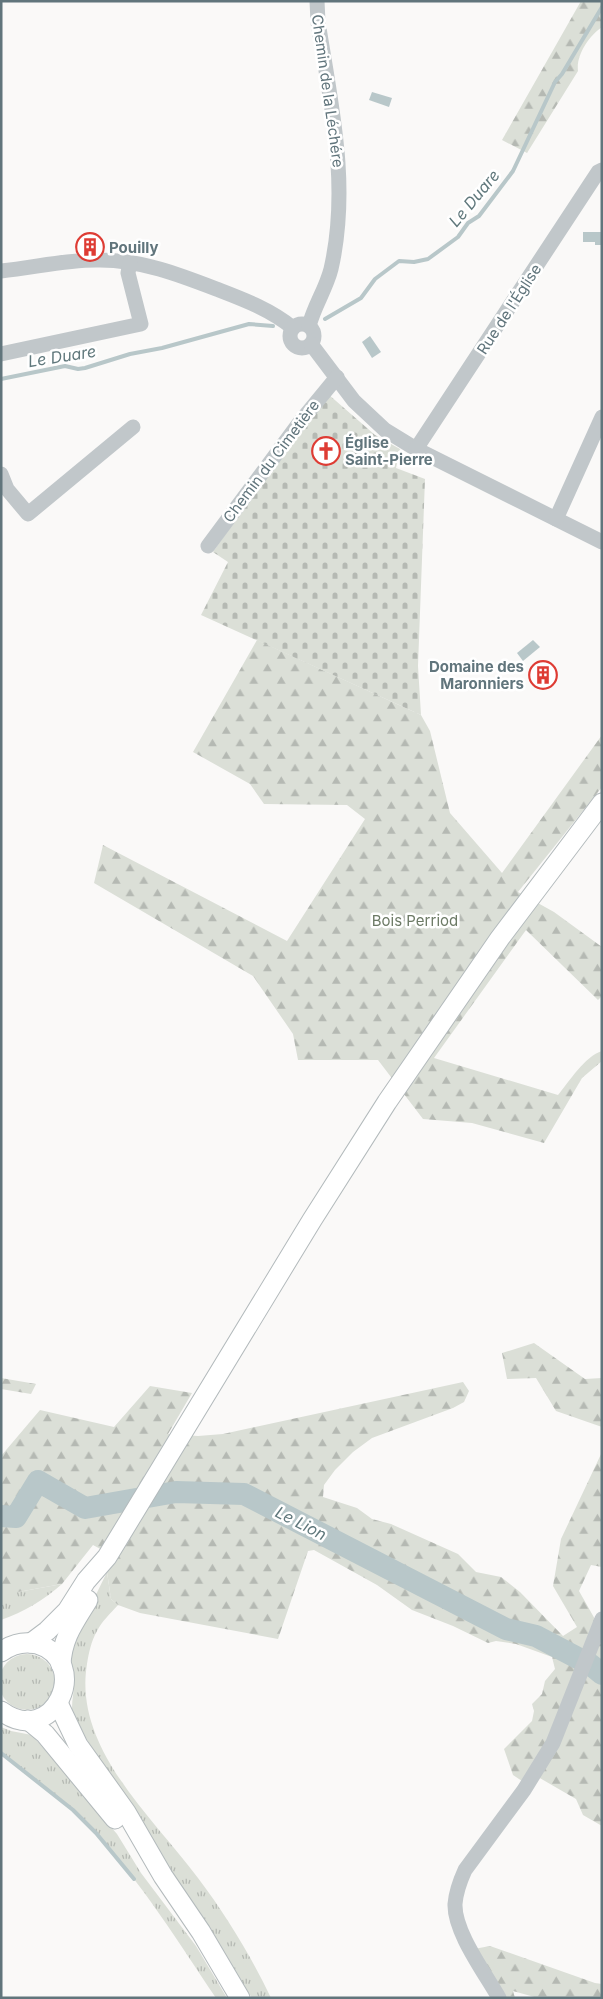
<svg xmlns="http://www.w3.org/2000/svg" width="603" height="1999" font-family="Inter,sans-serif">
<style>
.grass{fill:url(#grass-tufts)}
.forest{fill:url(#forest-firs)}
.cemetery{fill:url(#cemetery-stones)}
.water{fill:#b8c7c9}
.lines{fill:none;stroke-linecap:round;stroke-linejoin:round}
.stream{stroke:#b8c7c9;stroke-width:4}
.river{stroke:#b8c7c9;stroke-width:22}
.major-casing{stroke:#b3babc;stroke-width:21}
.minor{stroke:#c1c7ca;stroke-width:15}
.major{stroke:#fff;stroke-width:19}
.labels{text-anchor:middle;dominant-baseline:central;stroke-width:5;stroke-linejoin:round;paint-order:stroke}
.street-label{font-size:15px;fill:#61757c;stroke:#fff}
.poi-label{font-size:15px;font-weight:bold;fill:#61757c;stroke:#fff;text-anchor:start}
.park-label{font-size:15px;fill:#6c7a65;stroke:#fff}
.water-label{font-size:16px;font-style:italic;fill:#60787c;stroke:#fff}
</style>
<defs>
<pattern id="grass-tufts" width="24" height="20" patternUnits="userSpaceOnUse" patternTransform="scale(1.25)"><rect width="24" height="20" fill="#dbdfd7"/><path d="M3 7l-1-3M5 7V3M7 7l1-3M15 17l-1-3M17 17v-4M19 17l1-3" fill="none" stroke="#b5b9b3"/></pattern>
<pattern id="forest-firs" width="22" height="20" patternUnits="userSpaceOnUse" patternTransform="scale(1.25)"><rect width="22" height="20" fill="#dbdfd7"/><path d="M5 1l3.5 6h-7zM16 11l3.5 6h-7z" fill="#b5b9b3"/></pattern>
<pattern id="cemetery-stones" width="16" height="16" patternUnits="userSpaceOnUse" patternTransform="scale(1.25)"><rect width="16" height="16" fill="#dbdfd7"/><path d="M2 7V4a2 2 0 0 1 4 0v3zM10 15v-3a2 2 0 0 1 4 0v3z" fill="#b5b9b3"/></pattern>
</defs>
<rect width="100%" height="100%" fill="#faf9f8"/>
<!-- grass -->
<g class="grass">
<path d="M107 1572 111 1599 118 1605C110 1614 102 1621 97 1631 91 1642 89 1652 87 1664 73 1748 152 1816 198 1878 226 1915 251 1956 271 1998H252L73 1718C70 1702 75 1693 74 1679 73 1664 69 1660 72 1644Z"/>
<path d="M62 1584C44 1600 24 1612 1 1620V1592H18Z"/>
<circle cx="27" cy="1682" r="28"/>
<path d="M1 1727 11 1731 32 1735 117 1834 141 1873 196 1946 227 1998H216C178 1942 141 1881 94 1832 66 1802 34 1776 1 1753Z"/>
</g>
<!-- forest -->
<g class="forest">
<path d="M581 1H602V27C589 36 576 55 578 71L527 153 502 140Z"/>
<path d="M257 640 421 715 430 731 450 813 502 873 602 735V787L518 892 554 912 602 947V996L598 1000 526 930 434 1058 558 1095C569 1082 585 1056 602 1051V1061L582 1078 544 1143 472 1123 423 1119 378 1060H298L293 1034 253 976 94 883 103 845 287 941 365 819 347 805 264 804 250 784 193 752Z"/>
<polygon points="534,1343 585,1379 602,1378 602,1427 556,1411 536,1378 507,1379 502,1353"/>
<polygon points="1,1378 36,1384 31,1394 1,1389"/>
<polygon points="463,1382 469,1391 464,1402 453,1408 372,1438 353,1452 335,1470 324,1485 323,1497 357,1508 372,1519 391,1524 458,1554 476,1572 501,1577 520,1592 563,1636 577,1627 553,1586 561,1539 602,1452 602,1567 591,1565 579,1591 596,1621 602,1622 602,1826 583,1815 576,1799 538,1777 522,1781 513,1775 504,1749 532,1721 534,1711 532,1704 542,1694 545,1681 555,1669 552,1657 516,1644 496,1641 488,1643 453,1626 412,1610 377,1585 314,1550 308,1551 278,1639 140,1613 118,1605 111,1599 107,1572 115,1557 93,1545 62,1584 18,1592 1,1592 1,1456 40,1410 114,1427 150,1386 192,1393 168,1434 198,1436 223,1434"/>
<polygon points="490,1946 595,1983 602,1984 602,1998 538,1998 513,1991 515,1998 502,1998 474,1949"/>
</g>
<!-- cemetery -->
<polygon class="cemetery" points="328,394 375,435 400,449 396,468 425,479 418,666 421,715 201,615 228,562 213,552 294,436"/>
<!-- water -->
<g class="water">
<polygon points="372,92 392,98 389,107 369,100"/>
<polygon points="583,232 602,232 602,245 595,245 595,242 583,242"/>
<polygon points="370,336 381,352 372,358 362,342"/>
<polygon points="533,640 540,647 523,661 517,653"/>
</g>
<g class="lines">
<!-- stream -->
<g class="stream">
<polyline points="325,319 361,298 375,279 399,261 414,262 428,259 458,237 468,223 479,216 513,171 555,82 562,74 602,7"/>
<polyline points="1,379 65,366 78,369 85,368 130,354 162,348 249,324 273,326"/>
<polyline points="1,1753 73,1810 96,1833 134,1879"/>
</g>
<!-- river -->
<polyline class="river" points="1,1516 16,1517 38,1481 85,1508 176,1492 244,1494 506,1629 536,1636 591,1665 602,1674"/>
<defs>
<g id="major">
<polyline points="31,1643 47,1631 67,1611 86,1581 107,1557 312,1220 387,1102 500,938 602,803"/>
<path d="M1 1652C12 1644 24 1641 37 1644 93 1661 54 1750 1 1711"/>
<path d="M61 1665C62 1638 74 1623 88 1600"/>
<polyline points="58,1703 78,1745 126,1812 163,1876 201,1932 240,1998"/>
<polyline points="28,1720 45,1734 115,1819"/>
</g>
</defs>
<!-- major casing -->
<use href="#major" class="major-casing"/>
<!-- minor -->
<g class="minor">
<path d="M1 271C34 268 67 259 100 260 142 260 180 275 219 290 245 300 271 310 293 328"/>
<circle cx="302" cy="336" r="12"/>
<path d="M309 326C314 306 326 289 331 269 350 186 331 104 318 22L317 1"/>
<polyline points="311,344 354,401 385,430 416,449 602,542"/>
<polyline points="1,354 141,324 128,273 130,262"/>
<polyline points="416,449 598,172 602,170"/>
<polyline points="1,474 7,489 28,514 133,427"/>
<polyline points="556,519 602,417"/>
<polyline points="208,546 300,422 337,377"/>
<path d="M499 1998C485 1973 454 1932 455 1904 456 1892 460 1881 465 1870L524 1790 553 1743 602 1619"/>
</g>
<!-- major -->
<use href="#major" class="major"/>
</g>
<!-- icons -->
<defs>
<symbol id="building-ring" viewBox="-11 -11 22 22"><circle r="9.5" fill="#fff" stroke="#de3c34" stroke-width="1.5"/><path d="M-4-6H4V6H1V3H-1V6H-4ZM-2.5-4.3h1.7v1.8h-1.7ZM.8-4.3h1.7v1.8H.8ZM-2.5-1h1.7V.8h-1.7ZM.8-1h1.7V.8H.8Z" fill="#de3c34"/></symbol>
<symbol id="church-ring" viewBox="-11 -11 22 22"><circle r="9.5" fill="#fff" stroke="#de3c34" stroke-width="1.5"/><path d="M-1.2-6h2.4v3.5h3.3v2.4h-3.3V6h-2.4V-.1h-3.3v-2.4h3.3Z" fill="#de3c34"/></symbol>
</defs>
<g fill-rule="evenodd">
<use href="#building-ring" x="74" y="231" width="32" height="32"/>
<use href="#church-ring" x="310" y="435" width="32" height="32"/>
<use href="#building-ring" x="527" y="659" width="32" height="32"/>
</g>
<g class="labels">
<!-- street labels -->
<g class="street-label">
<text transform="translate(328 91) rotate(82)">Chemin de la Léchére</text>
<text transform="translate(509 309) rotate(-57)">Rue de l'Église</text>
<text transform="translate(271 461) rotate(-53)">Chemin du Cimetière</text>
</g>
<!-- poi labels -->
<g class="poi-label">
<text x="109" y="247">Pouilly</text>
<text x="345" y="442">Église<tspan x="345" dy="17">Saint-Pierre</tspan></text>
<text x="524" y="666" text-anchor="end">Domaine des<tspan x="524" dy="17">Maronniers</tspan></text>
</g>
<!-- park labels -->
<g class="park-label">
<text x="415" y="920">Bois Perriod</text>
</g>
<!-- water labels -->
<g class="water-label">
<text transform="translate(474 198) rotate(-50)">Le Duare</text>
<text transform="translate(62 356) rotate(-9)">Le Duare</text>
<text transform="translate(301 1523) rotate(27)">Le Lion</text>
</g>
</g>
<!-- border -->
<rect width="603" height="1999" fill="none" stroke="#61757c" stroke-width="5"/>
</svg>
